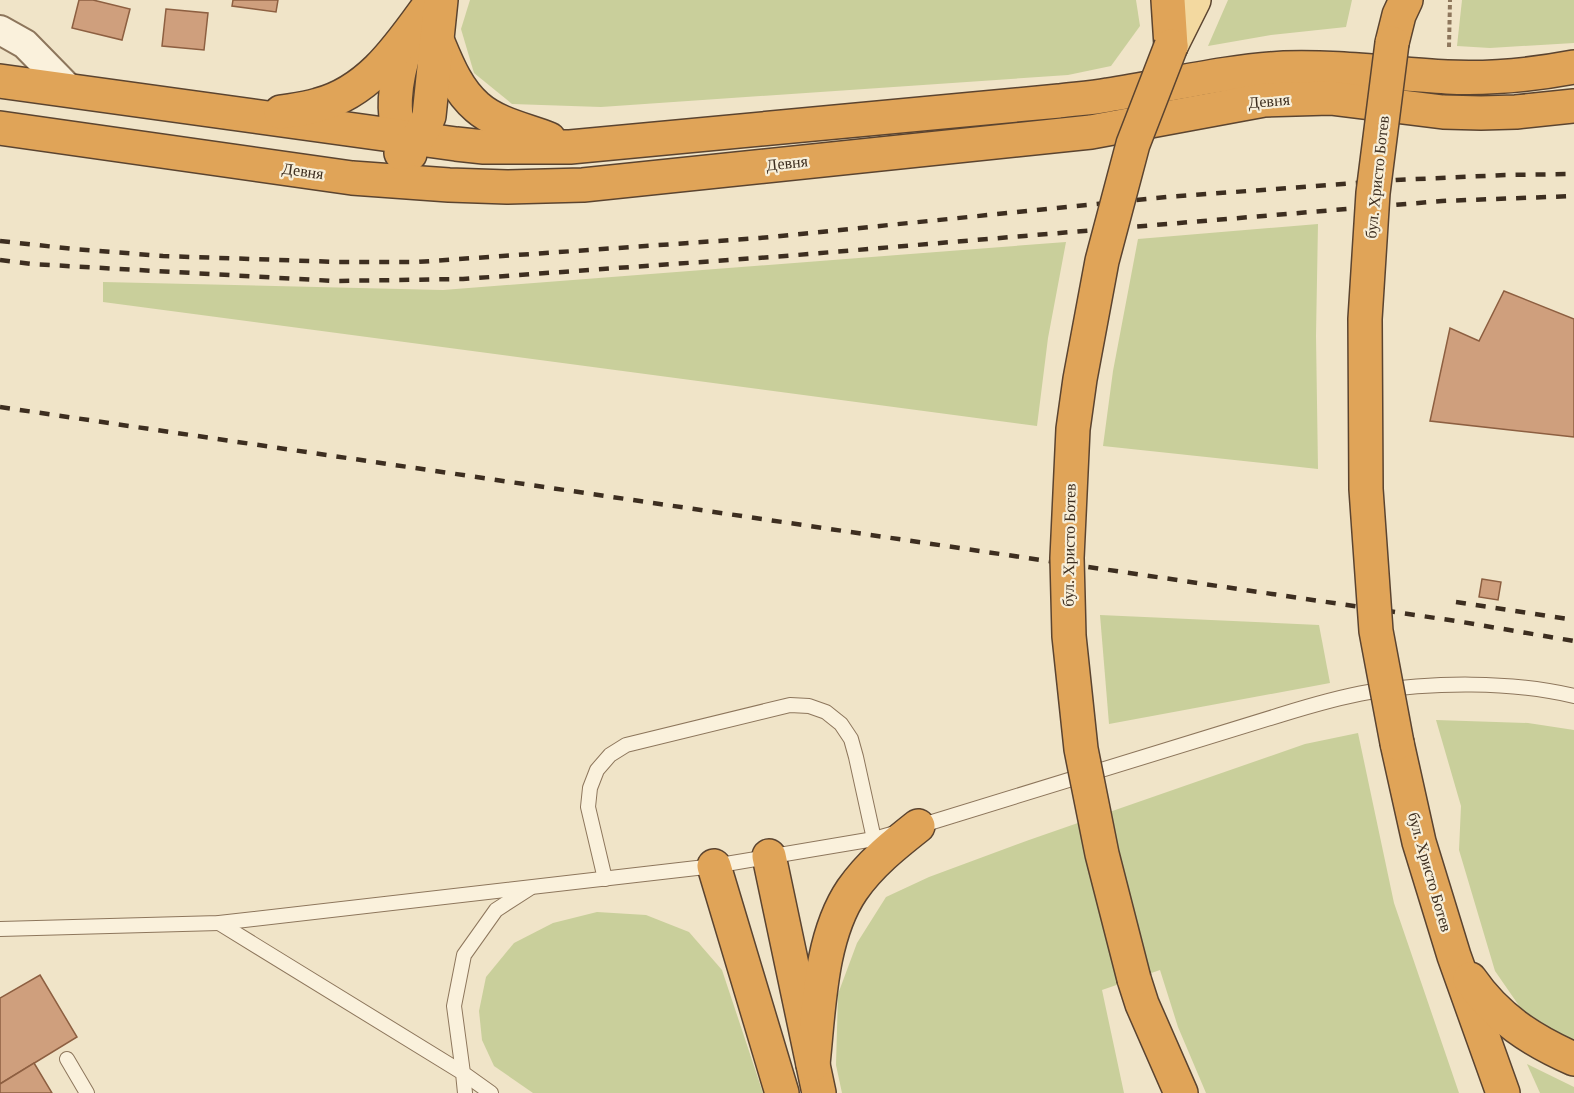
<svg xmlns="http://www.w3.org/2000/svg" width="1574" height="1093" font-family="Georgia,serif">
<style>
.green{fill:#c9cf9b}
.building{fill:#cf9f7d;stroke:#8d5f41;stroke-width:1.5}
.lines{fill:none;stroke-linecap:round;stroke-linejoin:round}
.lane-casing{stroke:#8d765c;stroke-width:16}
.street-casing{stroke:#8d765c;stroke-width:32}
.primary-casing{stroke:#5b4430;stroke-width:36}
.highway-casing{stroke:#5b4430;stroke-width:36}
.path{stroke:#8d765c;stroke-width:4;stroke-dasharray:4.5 3;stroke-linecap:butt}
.lane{stroke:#faf1dc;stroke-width:14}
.street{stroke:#faf1dc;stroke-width:28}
.primary{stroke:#f3d9a0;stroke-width:33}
.highway{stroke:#e0a458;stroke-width:33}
.rail{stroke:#3d2e20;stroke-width:4.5;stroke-dasharray:10 10;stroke-linecap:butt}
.highway-bridge-casing{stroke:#5b4430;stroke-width:36;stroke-linecap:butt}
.highway-bridge{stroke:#e0a458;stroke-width:33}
.labels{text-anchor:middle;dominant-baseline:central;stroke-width:4.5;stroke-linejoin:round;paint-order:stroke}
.street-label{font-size:16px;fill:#3d2e20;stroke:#f7eed8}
</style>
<rect width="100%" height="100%" fill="#f0e4c8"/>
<!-- green -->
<g class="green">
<polygon points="470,0 1136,0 1140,26 1111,66 1068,75 601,107 512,104 474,73 461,29"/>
<polygon points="1228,0 1352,0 1346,27 1271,35 1208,46"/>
<polygon points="1462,0 1574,0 1574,43 1490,48 1457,46"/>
<polygon points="1318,224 1316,336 1318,469 1103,446 1113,371 1138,239"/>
<polygon points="1066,242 1048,338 1037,426 103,302 103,282 443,290"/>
<polygon points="1100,615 1319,625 1330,683 1109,724"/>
<polygon points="1436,720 1528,723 1574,730 1574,1040 1566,1038 1522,1010 1495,971 1459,850 1461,806"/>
<polygon points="1358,733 1394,903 1459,1093 1206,1093 1178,1027 1160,970 1102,990 1124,1093 842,1093 836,1065 838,994 857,943 886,897 929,877 1029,840 1305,744"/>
<polygon points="597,912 646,915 689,932 722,970 763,1093 533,1093 494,1066 482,1040 479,1011 486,977 514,943 553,923"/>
<polygon points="1527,1064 1574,1087 1574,1093 1540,1093"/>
</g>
<!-- building -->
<g class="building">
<polygon points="79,0 93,0 130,9 122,40 72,28"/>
<polygon points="233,0 278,0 276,12 232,6"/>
<polygon points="166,9 208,13 204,50 162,46"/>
<polygon points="1504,291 1574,319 1574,437 1430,421 1450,328 1479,341"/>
<polygon points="1482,579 1501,582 1498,600 1479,597"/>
<polygon points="40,975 77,1037 0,1084 0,998"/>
<polygon points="34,1063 52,1093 0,1093 0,1084"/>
</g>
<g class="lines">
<defs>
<g id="lane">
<path d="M916 827 1280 715C1309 706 1339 697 1369 692 1433 682 1511 681 1574 696"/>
<polyline points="605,879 588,807 590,788 597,770 610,755 626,745 790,705 809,706 826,712 841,724 851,739 856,757 874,839"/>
<polyline points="219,923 463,1073 465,1093"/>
<polyline points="0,929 219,923 714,866 874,839 895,833"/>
<polyline points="67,1059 87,1093"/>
<polyline points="491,1093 463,1073 454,1006 464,955 496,910 530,888"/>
</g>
<polyline id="street" points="0,30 25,44 71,91"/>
<polyline id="primary" points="1171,46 1194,0"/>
<g id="highway">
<polyline points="1168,0 1171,46"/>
<path d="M437 40C447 64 457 90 477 107 496 124 526 130 549 139"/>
<path d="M407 42C396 77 386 121 410 154"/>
<polyline points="1392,43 1399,15 1406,0"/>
<path d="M0 81 456 144 484 147H570L1059 101C1075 99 1092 98 1108 95 1166 86 1226 71 1284 68 1338 66 1393 74 1447 77 1490 79 1532 75 1574 67"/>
<path d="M281 112C294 110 306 109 318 105 372 91 402 42 433 0"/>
<polyline points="0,128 352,178 449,185 507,187 583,185 1091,132 1264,100 1330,98 1443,112 1481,113 1516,112 1574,106"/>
<path d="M401 153C417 141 422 134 429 116L441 0"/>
<polyline points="1397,743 1419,842 1454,956 1503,1093"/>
<polyline points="769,856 819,1093"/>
<polyline points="714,866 782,1093"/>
<polyline points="1134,979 1142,1004 1181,1093"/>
<path d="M1470 979C1497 1018 1531 1040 1574 1059"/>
<path d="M813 1064C819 1009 820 937 852 890 870 864 894 845 918 826"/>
</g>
</defs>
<!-- lane casing -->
<use href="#lane" class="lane-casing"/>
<!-- street casing -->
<use href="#street" class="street-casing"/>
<!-- primary casing -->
<use href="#primary" class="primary-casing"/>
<!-- highway casing -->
<use href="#highway" class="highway-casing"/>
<!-- path -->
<polyline class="path" points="1449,47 1450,0"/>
<!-- lane -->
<use href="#lane" class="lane"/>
<!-- street -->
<use href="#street" class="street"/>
<!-- primary -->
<use href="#primary" class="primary"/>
<!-- highway -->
<use href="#highway" class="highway"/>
<!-- rail -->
<g class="rail">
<polyline points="0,241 74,249 163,256 339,262 417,262 760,238 1167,197 1396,180 1505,175 1574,174"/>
<polyline points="0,260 31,264 335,281 463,279 785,256 1442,201 1574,196"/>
<polyline points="0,407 1456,621 1574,641"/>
<polyline points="1456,602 1574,620"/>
</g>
<defs>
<g id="highway-bridge">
<polyline points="1392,43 1373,193 1365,319 1366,489 1376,631 1397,743"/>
<polyline points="1134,979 1102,854 1081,749 1069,636 1067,558 1073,429 1080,379 1102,261 1133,144 1171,46"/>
</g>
</defs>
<!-- highway-bridge casing -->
<use href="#highway-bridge" class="highway-bridge-casing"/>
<!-- highway-bridge -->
<use href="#highway-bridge" class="highway-bridge"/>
</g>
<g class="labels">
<!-- street labels -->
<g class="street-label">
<text transform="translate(1269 101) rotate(-5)">Девня</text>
<text transform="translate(787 163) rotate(-6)">Девня</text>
<text transform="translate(303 171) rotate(8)">Девня</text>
<text transform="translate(1377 177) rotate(-84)">бул. Христо Ботев</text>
<text transform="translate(1069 545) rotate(-89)">бул. Христо Ботев</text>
<text transform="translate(1430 872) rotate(74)">бул. Христо Ботев</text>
</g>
</g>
</svg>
